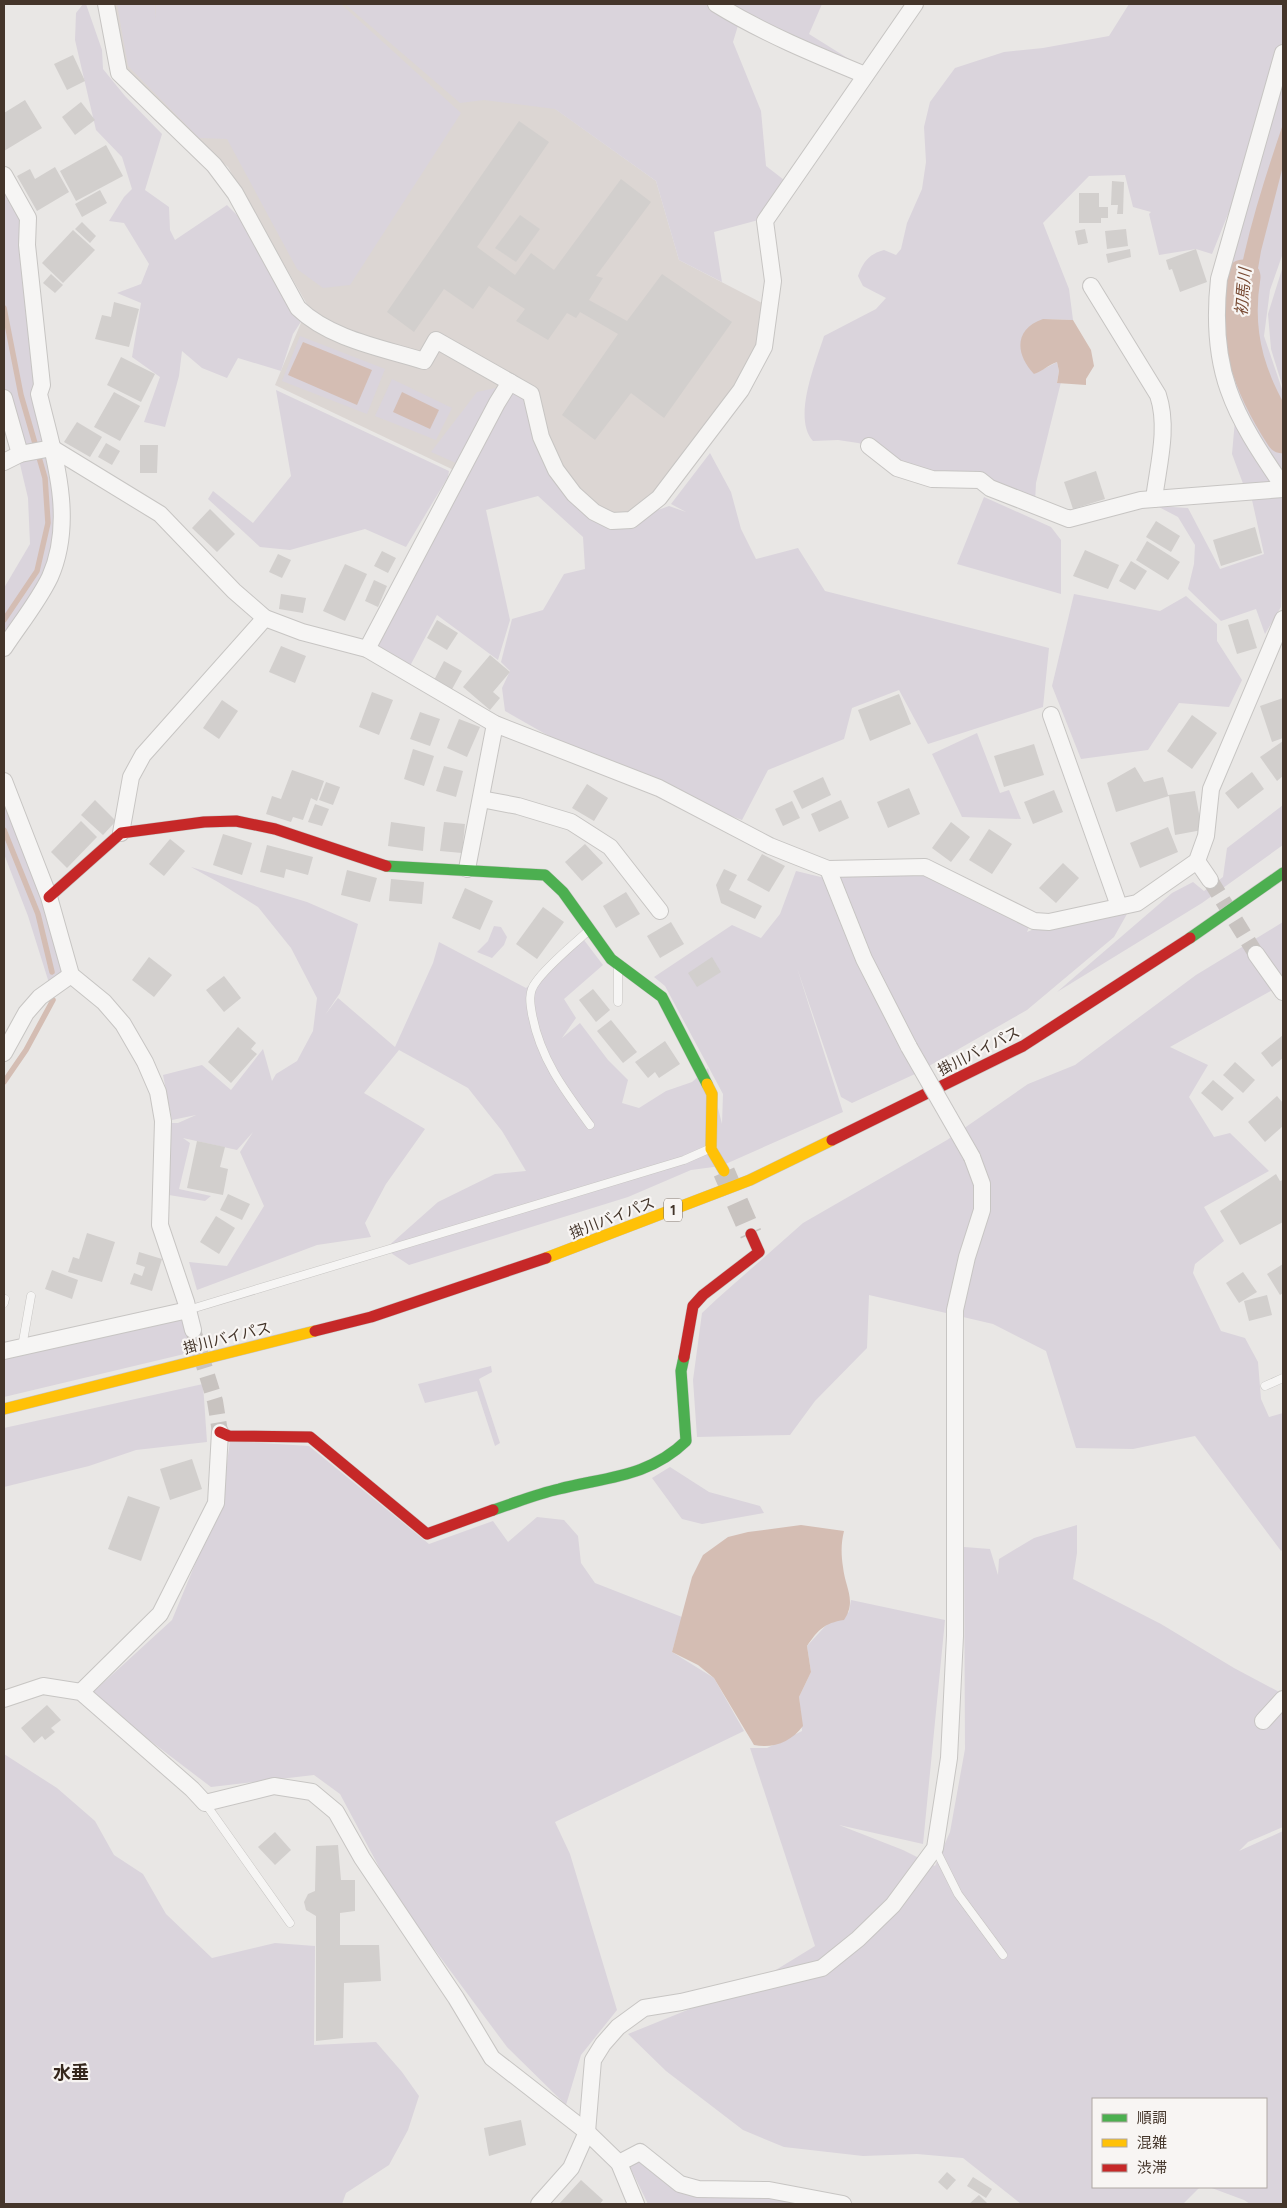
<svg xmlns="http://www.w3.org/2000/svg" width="1287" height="2208" font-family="Figtree,'Noto Sans JP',sans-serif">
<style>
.built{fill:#dcd6d3}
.green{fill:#dad4dc}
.water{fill:#d4bdb3}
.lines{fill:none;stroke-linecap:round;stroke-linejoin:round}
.stream{stroke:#d4bdb3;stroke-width:5.5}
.river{stroke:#d4bdb3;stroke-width:35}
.building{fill:#d2cfcd}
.street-tunnel{stroke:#c8c3c0;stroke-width:16;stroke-dasharray:16 8;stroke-linecap:butt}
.secondary-tunnel{stroke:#c8c3c0;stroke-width:22;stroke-dasharray:22 11;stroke-linecap:butt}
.lane-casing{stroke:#c7c5c3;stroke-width:9}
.street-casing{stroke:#c7c5c3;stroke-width:18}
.fast-casing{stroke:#c7c5c3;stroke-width:12}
.slow-casing{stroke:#c7c5c3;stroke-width:12}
.jam-casing{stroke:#c7c5c3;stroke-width:12}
.lane{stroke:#f6f5f4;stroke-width:8}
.street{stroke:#f6f5f4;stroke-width:16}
.fast{stroke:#4caf50;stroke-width:11}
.slow{stroke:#ffc107;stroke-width:11}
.jam{stroke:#c62828;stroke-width:11}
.street-bridge-casing{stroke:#c7c5c3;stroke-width:18;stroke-linecap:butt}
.street-bridge{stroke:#f6f5f4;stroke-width:16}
.labels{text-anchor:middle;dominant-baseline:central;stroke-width:4.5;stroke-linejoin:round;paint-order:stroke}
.shield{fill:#f8f5f3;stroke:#7a6f66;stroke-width:1}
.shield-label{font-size:14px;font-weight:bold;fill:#44352a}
.street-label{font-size:15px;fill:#44352a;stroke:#f8f5f3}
.water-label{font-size:16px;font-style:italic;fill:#784b34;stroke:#f8f5f3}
.quarter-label{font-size:18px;font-weight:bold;fill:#35271c;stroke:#f8f5f3}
</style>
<rect width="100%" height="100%" fill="#e9e7e5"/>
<!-- built -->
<polygon class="built" points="104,4 409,4 656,181 679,260 766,305 764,347 741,390 631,520 607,519 574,494 460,473 275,385 308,306 228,167 119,73"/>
<!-- green -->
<g class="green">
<polygon points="83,4 86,4 102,50 103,69 125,96 162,134 145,190 169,207 170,230 175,240 227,205 242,220 304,317 293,334 281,371 238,358 227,378 202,368 182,351 179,376 165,427 144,422 160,377 132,357 141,303 117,293 141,284 149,264 124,223 109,221 124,197 132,189 122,157 96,130 75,40 76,13"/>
<polygon points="117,4 155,4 155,20 156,4 341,4 461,113 350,285 323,288 297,269 227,139 199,138 128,66"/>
<polygon points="345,4 716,4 740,19 733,42 761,111 766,166 788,183 762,219 714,232 722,282 679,260 656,181 555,109 484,100 460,103"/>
<polygon points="721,4 822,4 809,34 865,69"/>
<path d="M1129 4H1283V40L1234 199 1212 254 1196 249 1159 255 1149 214 1151 212 1133 207 1125 175 1089 176 1043 223 1069 289 1073 320 1043 319 1034 374 1057 362 1059 371 1057 382H1061L1036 483 1035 503 1014 492 923 476 869 446 858 443 838 440 813 441C792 418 816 362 824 336L876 309 886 298 863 286 858 276C863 262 869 254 884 250L896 255 901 249 907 223 922 189 926 162 924 127 930 102 955 68 1004 52 1043 48 1109 36Z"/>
<polygon points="1283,66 1283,253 1270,290 1264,336 1283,392 1283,567 1281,607 1265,634 1256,609 1221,621 1188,589 1194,564 1195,545 1178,517 1157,506 1188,508 1220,569 1264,554 1250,491 1245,489 1232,454 1235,420 1224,329 1224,291"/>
<polygon points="4,175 28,218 23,233 57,475 55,559 4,647 4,588 30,544 28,498 4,397"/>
<polygon points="1283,266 1283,388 1271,349 1268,314"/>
<polygon points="300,336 385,369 367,414 282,381"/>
<polygon points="392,379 452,408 436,440 375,416"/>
<polygon points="509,385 532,401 558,483 611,524 631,520 669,506 686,512 671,504 710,453 731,492 741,529 756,559 798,548 825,591 1049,648 1043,707 928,744 899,690 852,708 844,739 768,770 742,820 669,794 598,764 505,711 502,688 510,671 501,662 512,619 543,610 564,574 585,569 583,537 538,496 486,510 510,620 498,660 437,615 410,666 388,655 376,643 467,468 431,452 477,392"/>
<polygon points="276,390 449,471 448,477 406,547 365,529 290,550 260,547 208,499 213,491 253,523 291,476"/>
<polygon points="984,497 1051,527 1061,540 1061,594 957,564"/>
<polygon points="1074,594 1160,611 1186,596 1217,624 1217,641 1242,680 1229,707 1179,703 1148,750 1081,759 1052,686"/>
<polygon points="977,733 1000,793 1009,790 1021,819 962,817 932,754"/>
<polygon points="4,796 70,971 49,983 28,916 4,854"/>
<polygon points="1283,805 1283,845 1202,903 1057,992 1172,893 1193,882 1204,891 1223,877 1227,848"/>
<polygon points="191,867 307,902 358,924 340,993 325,1015 338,998 395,1047 433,963 439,942 526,988 584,940 603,965 564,999 576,1018 562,1038 580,1023 608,1060 628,1080 622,1103 639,1108 666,1091 692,1082 708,1068 722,1124 723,1094 665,986 654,977 732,925 761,938 780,914 796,871 825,878 887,1003 893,997 890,999 836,876 925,869 1031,922 1027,932 1041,926 1127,914 1114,937 1027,1010 915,1074 852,1103 841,1097 797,968 843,1112 721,1166 691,1170 628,1197 409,1265 385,1249 438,1202 495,1174 526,1171 502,1131 468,1088 399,1050 364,1093 425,1129 386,1184 365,1223 371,1237 317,1245 197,1290 189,1262 227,1266 264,1206 240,1152 253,1132 237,1150 183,1138 190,1143 179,1189 211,1196 205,1201 169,1195 169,1123 178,1123 196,1115 172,1120 163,1075 202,1065 231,1090 263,1049 272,1081 276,1074 297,1061 313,1031 317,998 291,948 258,907 218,882"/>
<polygon points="1283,922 1283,984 1170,1047 1208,1065 1189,1097 1214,1137 1230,1133 1269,1171 1204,1207 1224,1241 1195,1264 1193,1273 1221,1331 1245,1338 1258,1362 1261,1399 1269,1417 1283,1413 1283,1549 1281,1551 1195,1436 1133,1449 1076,1448 1046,1351 993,1324 869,1295 867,1348 815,1401 790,1435 697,1437 693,1380 702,1313 718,1298 803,1223 947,1140 1028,1084 1075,1065 1196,975"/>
<polygon points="494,926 501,927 507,937 504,945 492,958 477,952 488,941"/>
<polygon points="188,1310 197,1351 4,1397 4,1354"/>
<polygon points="491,1366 492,1372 479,1379 500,1443 495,1446 477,1391 425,1403 418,1384"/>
<polygon points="203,1384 207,1442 136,1450 89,1466 4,1487 4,1428"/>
<polygon points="230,1441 309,1446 429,1544 493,1521 508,1542 537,1517 564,1520 578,1536 581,1563 595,1583 682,1617 672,1652 714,1678 744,1731 555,1822 570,1854 617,2010 581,2055 566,2105 507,2047 394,1895 340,1794 314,1775 211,1787 90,1695 172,1620 222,1499"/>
<polygon points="670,1467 709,1492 760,1506 764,1513 702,1524 682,1519 652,1478"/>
<polygon points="1077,1525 1077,1553 1073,1579 1161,1624 1234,1668 1283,1694 1283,1827 1248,1842 1239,1851 1283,1831 1283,2204 1250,2204 1244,2200 1209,2187 1266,2187 1266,2099 1093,2099 1093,2187 1200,2187 1183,2204 1021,2204 963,2158 917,2154 863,2156 784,2147 743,2130 666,2071 628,2034 717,1998 766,1976 815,1946 750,1748 767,1748 802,1731 799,1697 811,1672 807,1646 829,1622 849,1612 851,1600 945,1620 923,1844 839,1825 903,1850 935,1866 950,1832 965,1749 964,1547 990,1549 998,1575 999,1559 1034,1538"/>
<polygon points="4,1754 57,1788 95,1821 114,1855 143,1874 166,1914 212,1958 275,1943 315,1946 314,2045 376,2042 402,2072 419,2096 408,2130 389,2165 346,2193 342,2204 4,2204"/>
<polygon points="639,2159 698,2189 848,2204 648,2204 629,2165"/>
</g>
<!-- water -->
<g class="water">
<path d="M1283 124V166L1261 251 1249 321 1231 327C1240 256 1260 192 1283 124Z"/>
<path d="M1043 319 1073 320 1091 350 1094 366 1086 379V385L1057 383 1059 371 1057 362C1048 365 1043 371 1034 374 1015 354 1014 329 1043 319Z"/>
<polygon points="303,342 372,370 357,405 288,375"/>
<polygon points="402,392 439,410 430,429 393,412"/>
<path d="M801 1525 844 1531C841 1543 841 1554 843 1567 845 1587 857 1601 844 1620 824 1623 818 1630 807 1646L811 1672 799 1697 803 1726C791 1742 773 1749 754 1745L714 1678 698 1665 672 1652 692 1577 703 1555 728 1537 748 1532Z"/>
</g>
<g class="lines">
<!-- stream -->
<g class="stream">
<polyline points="4,308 21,395 45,478 48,523 37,571 4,620"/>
<polyline points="4,830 38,914 52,972"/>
<polyline points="4,1082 26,1050 53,1000"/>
</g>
<!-- river -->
<path class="river" d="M1243 277C1233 338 1250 385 1283 436"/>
</g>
<!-- building -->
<g class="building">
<polygon points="73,55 85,81 67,90 54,64"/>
<polygon points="25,100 42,128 4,151 4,113"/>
<polygon points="81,102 95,120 75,135 62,117"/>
<polygon points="519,121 549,142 477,247 515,275 531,253 554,270 621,179 651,202 596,276 603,278 589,300 627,321 662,274 732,322 664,418 631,393 595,440 562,415 618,334 580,312 576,318 567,313 548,340 516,321 525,309 489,286 473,309 444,289 414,332 387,312"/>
<polygon points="106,145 123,176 76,201 60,171"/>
<polygon points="55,167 69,192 37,211 17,176 30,169 35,179"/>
<polygon points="1112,181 1124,182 1123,214 1117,214 1118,205 1111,205"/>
<polygon points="100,190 107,203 82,217 75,204"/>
<polygon points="1079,193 1099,193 1099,207 1108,207 1108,218 1101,218 1101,223 1079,223"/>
<polygon points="520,215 540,229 516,262 495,248"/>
<polygon points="82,222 96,236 90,243 75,229"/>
<polygon points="1085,229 1088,243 1078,245 1075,231"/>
<polygon points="1126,229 1128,246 1107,249 1105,231"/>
<polygon points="73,230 95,250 63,283 42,263"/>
<polygon points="1130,249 1131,257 1108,263 1106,254"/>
<polygon points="1196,249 1207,282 1180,292 1172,269 1169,270 1166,260"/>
<polygon points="51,274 63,285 55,293 43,283"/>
<polygon points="114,302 139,309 129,347 95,339 102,315 111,317"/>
<polygon points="121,357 155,374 141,402 107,385"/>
<polygon points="114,392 140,406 120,441 94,427"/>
<polygon points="77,422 102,437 90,457 64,442"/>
<polygon points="106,443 120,451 112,465 98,457"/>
<polygon points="140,445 158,445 157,473 140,473"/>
<polygon points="1096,471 1105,499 1073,509 1064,482"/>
<polygon points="210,509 235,534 217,552 192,528"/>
<polygon points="1156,521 1180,536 1171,552 1146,537"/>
<polygon points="1255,527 1262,553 1221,566 1213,540"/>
<polygon points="1147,541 1180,562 1168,580 1136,560"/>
<polygon points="1085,550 1119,565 1108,589 1073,576"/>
<polygon points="382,551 396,558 388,573 374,566"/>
<polygon points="278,554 291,560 282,578 269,572"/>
<polygon points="1131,561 1147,571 1135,590 1119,581"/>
<polygon points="345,564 367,574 345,621 323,611"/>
<polygon points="374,580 387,586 378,607 365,601"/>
<polygon points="281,594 306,598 303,613 279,609"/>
<polygon points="1248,619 1257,648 1237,654 1228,625"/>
<polygon points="437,620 458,633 447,650 427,638"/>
<polygon points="281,646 306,656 295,683 269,672"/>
<polygon points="490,655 510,672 493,692 500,698 490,710 463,687"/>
<polygon points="444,661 462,671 451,691 433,682"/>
<polygon points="372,692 393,700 379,735 359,727"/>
<polygon points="899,694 911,724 870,741 858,710"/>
<polygon points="1283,698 1283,738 1272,742 1260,706"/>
<polygon points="222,700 238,711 219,739 203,728"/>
<polygon points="420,712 440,719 430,746 410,739"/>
<polygon points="1192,715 1217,733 1192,769 1167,751"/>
<polygon points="459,719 480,727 467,757 447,748"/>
<polygon points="1283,741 1283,776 1277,781 1260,757"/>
<polygon points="1034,744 1044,775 1004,787 994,756"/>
<polygon points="413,749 434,756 424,786 404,779"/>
<polygon points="444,766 463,771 456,797 436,791"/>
<polygon points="1135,767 1144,782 1163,777 1168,795 1195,791 1202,830 1175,835 1169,796 1116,812 1107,783"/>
<polygon points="292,770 324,781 317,801 311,798 303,820 293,817 291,822 266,814 272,796 281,799"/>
<polygon points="1252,772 1264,789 1238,809 1225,793"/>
<polygon points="823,777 831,795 802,809 793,791"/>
<polygon points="326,782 340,787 333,805 319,800"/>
<polygon points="587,784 608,798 594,821 572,808"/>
<polygon points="909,788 920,814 888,828 877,802"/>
<polygon points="1054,790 1063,812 1033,824 1024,802"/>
<polygon points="95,800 116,821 103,835 81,815"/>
<polygon points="841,800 849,818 819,832 811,814"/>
<polygon points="792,801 800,818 783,826 775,809"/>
<polygon points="315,804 329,809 322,826 308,822"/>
<polygon points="81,821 97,837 67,868 51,852"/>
<polygon points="391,822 425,827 423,851 388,846"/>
<polygon points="444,822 465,824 462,853 440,851"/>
<polygon points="951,822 970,837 951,862 932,848"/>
<polygon points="1168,827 1178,852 1140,868 1130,843"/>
<polygon points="989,829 1012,844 992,874 969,860"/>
<polygon points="223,834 252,843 242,875 213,865"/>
<polygon points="170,839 185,851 164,876 149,864"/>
<polygon points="585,844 603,863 582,881 565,862"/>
<polygon points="267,845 313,857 308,875 286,869 284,878 260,872"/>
<polygon points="762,854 785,866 769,892 747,880"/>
<polygon points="1063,863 1079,878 1056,903 1039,888"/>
<polygon points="724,869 737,875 729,890 762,906 755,919 721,903 716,885"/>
<polygon points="347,870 377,878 370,902 341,895"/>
<polygon points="391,879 424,882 422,904 389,901"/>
<polygon points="465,888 493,901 480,930 452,918"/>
<polygon points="626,892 640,914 616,928 603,906"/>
<polygon points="543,907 564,922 537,959 516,944"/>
<polygon points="671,922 684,944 660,958 647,936"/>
<polygon points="149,957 172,975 154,997 132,980"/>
<polygon points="712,957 721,972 697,987 688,973"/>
<polygon points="224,976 241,998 224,1012 206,990"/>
<polygon points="593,989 610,1010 596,1022 579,1000"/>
<polygon points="611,1020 637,1052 623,1063 597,1031"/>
<polygon points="238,1027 256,1043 251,1049 257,1054 231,1083 208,1062"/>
<polygon points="1283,1035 1283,1058 1272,1067 1261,1053"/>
<polygon points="665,1041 680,1064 659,1078 655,1072 648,1078 635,1062"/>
<polygon points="1235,1062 1255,1080 1243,1093 1223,1075"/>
<polygon points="1213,1080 1234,1098 1222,1111 1201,1093"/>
<polygon points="1277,1096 1283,1103 1283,1126 1265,1142 1248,1122"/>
<polygon points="197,1141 225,1147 220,1167 228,1169 223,1195 187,1188"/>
<polygon points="1276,1174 1280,1181 1283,1180 1283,1222 1240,1245 1220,1211"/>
<polygon points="228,1194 250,1204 242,1220 220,1210"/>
<polygon points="216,1216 235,1228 219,1254 200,1242"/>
<polygon points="87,1233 115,1242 102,1282 68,1272 73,1257 79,1259"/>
<polygon points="139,1252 162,1259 152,1291 130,1284 134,1273 142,1276 145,1267 136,1264"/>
<polygon points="1283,1264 1283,1293 1280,1295 1267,1274"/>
<polygon points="52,1270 78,1280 72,1299 45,1289"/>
<polygon points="1243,1272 1257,1292 1239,1303 1226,1283"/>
<polygon points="1267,1295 1272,1315 1249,1321 1244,1301"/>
<polygon points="192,1459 202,1489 170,1500 160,1469"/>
<polygon points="128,1496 160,1507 141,1561 108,1549"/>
<polygon points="47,1705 61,1720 51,1728 55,1732 45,1740 42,1736 34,1743 21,1728"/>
<polygon points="275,1832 291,1850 275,1865 258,1847"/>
<polygon points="338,1845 341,1880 355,1880 355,1911 340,1913 340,1945 379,1945 381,1981 344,1983 343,2038 316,2041 316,1916 306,1910 304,1902 308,1894 315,1891 316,1846"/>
<polygon points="521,2120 526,2145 489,2156 484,2128"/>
<polygon points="947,2172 956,2180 947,2190 938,2182"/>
<polygon points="973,2177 992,2189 986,2198 967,2186"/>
<polygon points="581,2180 603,2200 600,2204 559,2204"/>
<polygon points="979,2195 988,2204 969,2204"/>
</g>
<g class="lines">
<!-- street-tunnel -->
<g class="street-tunnel">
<polyline points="1210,880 1256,954"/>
<polyline points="193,1330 215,1401 220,1432"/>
</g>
<!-- secondary-tunnel -->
<polyline class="secondary-tunnel" points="724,1172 751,1234"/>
<defs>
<g id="lane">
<path d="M588 931C572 946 548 965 536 982 528 992 530 1003 532 1014 540 1058 564 1090 590 1125"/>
<polyline points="618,1002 618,969"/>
<polyline points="4,1303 5,1299"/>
<polyline points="188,1310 684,1160 709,1149"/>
<polyline points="22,1347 31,1296"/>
<polyline points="1265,1386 1283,1378"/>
<polyline points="205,1803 290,1923"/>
<polyline points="935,1848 958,1894 1003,1955"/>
</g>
<g id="street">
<path d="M106 4 119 73 214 165 235 193 298 308C330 339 382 348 424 361L436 340 531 394 541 437 556 470 574 494 594 512 612 521 631 520 659 498 741 390 764 347 773 281 765 221 915 4"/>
<path d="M716 4C763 33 814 54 865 75"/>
<path d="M1283 53 1219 279C1209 370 1233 414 1283 486"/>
<path d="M4 175 28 218 27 245 42 385 39 394C53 453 76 518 50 577 38 602 19 625 4 648"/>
<path d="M1091 286 1158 395C1169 428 1158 466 1154 499"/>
<polyline points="4,398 20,454"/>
<polyline points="869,446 897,468 932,479 980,480 990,488 1069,519 1141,500 1283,489"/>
<polyline points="4,462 20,454 52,448 160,514 234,591 265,618 302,632 367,649 495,724 659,788 770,846 828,869 925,867 1034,921 1049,922 1137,903 1197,861 1206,836 1211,789 1283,619"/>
<polyline points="367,649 497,403 510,382"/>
<polyline points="1051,715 1119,906"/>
<polyline points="4,781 49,897 71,975 104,1002 123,1024 145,1062 158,1092 163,1121 160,1225 186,1302 193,1330"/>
<polyline points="481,799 518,806 571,822 610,847 660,911"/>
<polyline points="121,833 131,777 143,755 265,618"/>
<polyline points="1197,861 1210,880"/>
<polyline points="467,869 495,724"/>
<polyline points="828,869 864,959 909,1047"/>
<polyline points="1256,954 1283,992"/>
<polyline points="4,1053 26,1013 40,997 71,975"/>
<polyline points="4,1351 188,1310"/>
<polyline points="81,1692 160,1614 216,1503 220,1432"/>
<polyline points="4,1699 43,1686 81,1692 192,1789 205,1803 274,1786 312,1792 336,1812 362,1858 456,1998 492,2058 587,2132 619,2163 636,2204"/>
<polyline points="1263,1721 1283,1699"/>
<polyline points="619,2163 640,2152 680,2184 698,2189 769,2190 843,2204"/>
<polyline points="539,2204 571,2168 587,2132 593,2060 603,2044 618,2027 644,2008 681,2002 822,1968 858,1939 893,1905 935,1848 949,1758 955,1636 955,1310 967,1257 982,1210 982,1184 972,1157"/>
</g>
<g id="fast">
<polyline points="386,866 545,875 563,892 611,959 662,997 707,1084"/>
<polyline points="1190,938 1283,873"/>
<path d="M493 1510C515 1503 536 1494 559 1489 606 1477 649 1477 686 1441L681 1371 684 1357"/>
</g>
<g id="slow">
<polyline points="707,1084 712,1094 711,1149 724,1171"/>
<polyline points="546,1258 750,1180 832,1140"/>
<polyline points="4,1409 315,1331"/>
</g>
<g id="jam">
<polyline points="49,897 121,833 204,822 236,821 275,829 386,866"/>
<polyline points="832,1140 1023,1046 1190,938"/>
<polyline points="315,1331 371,1317 546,1258"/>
<polyline points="684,1357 693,1306 703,1295 759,1252 751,1234"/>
<polyline points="220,1432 229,1436 310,1437 427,1534 493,1510"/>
</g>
</defs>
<!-- lane casing -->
<use href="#lane" class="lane-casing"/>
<!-- street casing -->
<use href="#street" class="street-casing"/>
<!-- fast casing -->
<use href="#fast" class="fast-casing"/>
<!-- slow casing -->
<use href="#slow" class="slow-casing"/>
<!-- jam casing -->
<use href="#jam" class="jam-casing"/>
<!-- lane -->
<use href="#lane" class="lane"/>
<!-- street -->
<use href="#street" class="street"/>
<!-- fast -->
<use href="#fast" class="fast"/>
<!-- slow -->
<use href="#slow" class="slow"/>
<!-- jam -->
<use href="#jam" class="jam"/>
<defs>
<polyline id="street-bridge" points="909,1047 972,1157"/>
</defs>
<!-- street-bridge casing -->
<use href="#street-bridge" class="street-bridge-casing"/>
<!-- street-bridge -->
<use href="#street-bridge" class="street-bridge"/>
</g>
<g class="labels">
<!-- shield labels -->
<rect class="shield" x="664" y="1198.5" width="18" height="23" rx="4"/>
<g class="shield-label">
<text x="673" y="1210">1</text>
</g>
<!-- street labels -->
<g class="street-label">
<text transform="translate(979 1051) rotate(-27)">掛川バイパス</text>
<text transform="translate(612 1218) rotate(-21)">掛川バイパス</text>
<text transform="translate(227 1338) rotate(-14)">掛川バイパス</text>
</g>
<!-- water labels -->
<g class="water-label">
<text transform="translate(1243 292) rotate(-85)">初馬川</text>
</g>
<!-- quarter labels -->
<g class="quarter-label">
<text x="71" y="2073">水垂</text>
</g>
</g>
<!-- border -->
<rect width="1287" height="2208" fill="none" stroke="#44352a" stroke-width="10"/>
<!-- legend -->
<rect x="1092" y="2098" width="175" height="90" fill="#f8f5f3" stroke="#b0a8a3"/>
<rect x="1102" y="2114" width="25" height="8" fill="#4caf50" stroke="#b0a8a3"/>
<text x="1137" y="2123" font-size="15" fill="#44352a">順調</text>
<rect x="1102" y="2139" width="25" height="8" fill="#ffc107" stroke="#b0a8a3"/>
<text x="1137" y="2148" font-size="15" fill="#44352a">混雑</text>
<rect x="1102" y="2164" width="25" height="8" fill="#c62828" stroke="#b0a8a3"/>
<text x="1137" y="2173" font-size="15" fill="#44352a">渋滞</text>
</svg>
